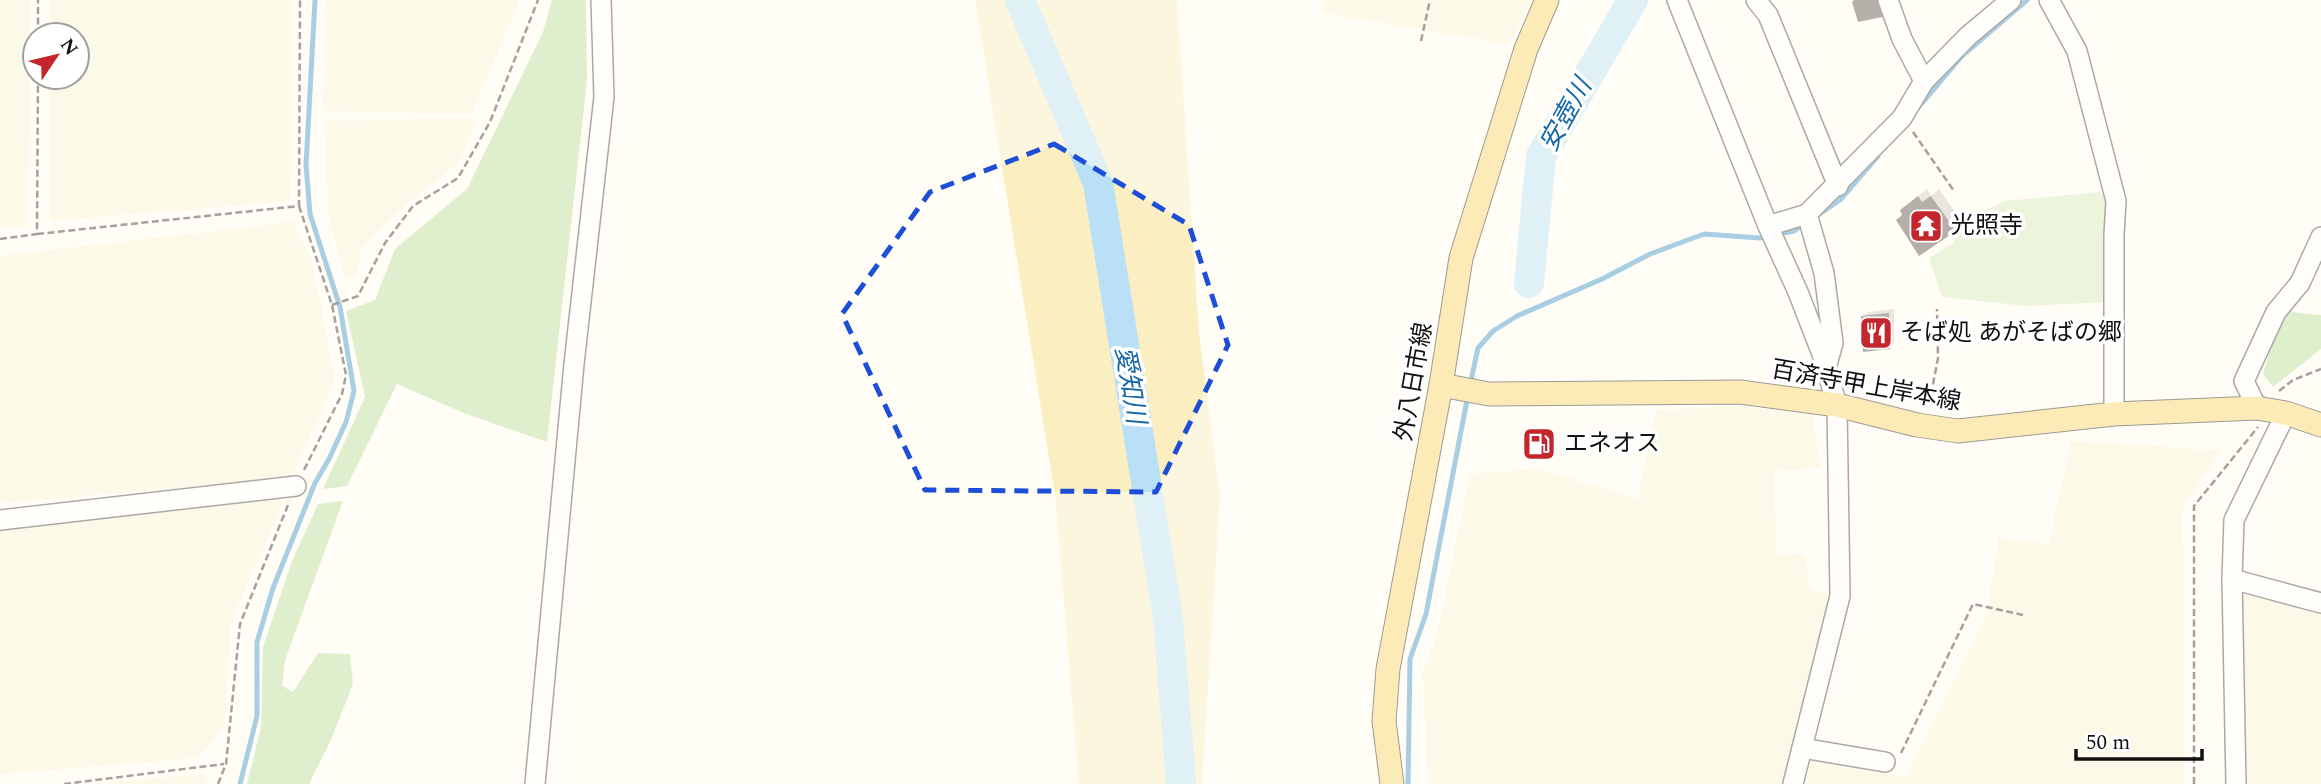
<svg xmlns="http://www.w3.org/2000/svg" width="2321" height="784" font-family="Spectral,'Noto Sans JP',serif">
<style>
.farmland{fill:#f6f3d4}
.green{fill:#d5ebbd}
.forest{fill:#b9dc9c}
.sand{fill:#fbeec1}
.shadow{fill:#0003}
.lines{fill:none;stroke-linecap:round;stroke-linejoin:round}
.stream{stroke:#3f96cf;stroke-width:5}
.river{stroke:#b9e0f7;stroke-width:30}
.building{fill:#5a524d}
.minor-casing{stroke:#444;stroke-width:22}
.major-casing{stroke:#222;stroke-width:25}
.path{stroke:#333;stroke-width:2.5;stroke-dasharray:7 3.5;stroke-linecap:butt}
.minor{stroke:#fff;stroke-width:19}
.major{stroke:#f9d66b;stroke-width:23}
.marked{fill:none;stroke:#1d4ed8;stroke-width:5;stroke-dasharray:14 9;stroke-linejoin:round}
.labels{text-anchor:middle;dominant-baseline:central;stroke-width:7;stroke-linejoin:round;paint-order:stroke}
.poi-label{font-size:24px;fill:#111;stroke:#fff;text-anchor:start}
.street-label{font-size:24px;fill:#111;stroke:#fff}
.water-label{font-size:26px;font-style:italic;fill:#1768a6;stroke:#fff}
</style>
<rect width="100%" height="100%" fill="#fffdf5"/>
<!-- farmland -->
<g class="farmland">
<polygon points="0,0 30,0 28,226 0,228"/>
<polygon points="50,0 292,0 291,201 50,221 50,77 77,77 77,35 50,35"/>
<polygon points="325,0 520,0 471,114 323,111"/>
<polygon points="1324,0 1531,0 1510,44 1322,13"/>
<polygon points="477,119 458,163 403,207 361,249 359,268 355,277 345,279 329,220 324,121"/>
<polygon points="292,222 312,261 335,381 291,478 0,503 0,256"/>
<polygon points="1742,406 1813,415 1820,468 1773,471 1777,555 1804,554 1810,589 1830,594 1787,784 1428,784 1423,673 1438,632 1470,474 1540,469 1638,499 1656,410"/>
<polygon points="2071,442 2115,443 2221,451 2183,507 2184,784 1806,784 1810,762 1906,777 1986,615 1999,538 2049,544"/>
<polygon points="280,499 282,505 231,621 224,727 198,758 0,774 0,524"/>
<polygon points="2241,591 2321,612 2321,784 2242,784"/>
<polygon points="204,774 208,778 203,784 94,784"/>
</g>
<!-- green -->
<polygon class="green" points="2100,192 2110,201 2108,302 2026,306 1942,297 1929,258 1953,243 1972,217 2005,201"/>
<!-- forest -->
<g class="forest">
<polygon points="552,0 586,0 587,80 547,442 466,414 397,384 347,486 323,489 365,397 346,311 375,300 395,249 467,189 543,32"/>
<polygon points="2291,312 2321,315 2321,349 2273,387 2263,374 2278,324"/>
<polygon points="343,501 285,660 282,686 293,692 318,653 350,654 353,684 331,740 309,784 247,784 261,727 263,647 292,561 318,504"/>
</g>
<!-- sand -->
<polygon class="sand" points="975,0 1177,0 1199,334 1220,496 1202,784 1079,784 1055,495"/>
<!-- shadow -->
<g class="shadow">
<polygon points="1927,189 1931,196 1939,189 1962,222 1955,230 1903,215 1910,203"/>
<polygon points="1894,309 1894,343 1889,348 1863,317 1868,312"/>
</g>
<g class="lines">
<!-- stream -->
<g class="stream">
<polyline points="1918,108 1962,56 2027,0"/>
<polyline points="1818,215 1840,200 1878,156"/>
<polyline points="1778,234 1794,231 1804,224"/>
<polyline points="1470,385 1478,348 1493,331 1517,316 1602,279 1650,254 1704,234 1760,238 1768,236"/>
<polyline points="240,784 257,716 257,642 273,588 315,483 329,459 346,422 354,391 340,307 310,214 306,165 315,0"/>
<polyline points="1408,784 1410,659 1426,614 1468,395"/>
</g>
<!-- river -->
<g class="river">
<polyline points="1020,0 1098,183 1168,619 1181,784"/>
<polyline points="1529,283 1541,156 1633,0"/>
</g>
</g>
<!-- building -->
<g class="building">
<polygon points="1854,0 1881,0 1887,16 1858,22 1852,2"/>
<polygon points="1918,196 1922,202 1931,196 1956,231 1919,256 1896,220 1902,215 1900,210"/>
<polygon points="1889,313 1890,349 1863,352 1861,316"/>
</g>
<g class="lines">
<defs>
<g id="minor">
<polyline points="1677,0 1768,226 1798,292 1822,354 1837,405 1840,596 1793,784"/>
<polyline points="1756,0 1768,15 1838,186"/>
<polyline points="1888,0 1902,39 1924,81"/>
<polyline points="2049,0 2077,51 2116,201 2114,235 2114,414"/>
<polyline points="1807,214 1824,273 1833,343 1826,368"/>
<polyline points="1768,226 1807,214 1902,118 1924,81 1968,36 2011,0"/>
<polyline points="2257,408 2244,381 2276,312 2300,283 2321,237"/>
<polyline points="0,520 296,486"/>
<polyline points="2232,579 2321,603"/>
<polyline points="1802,748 1885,762"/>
<polyline points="535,784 574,364 604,97 601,0"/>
<polyline points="2236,784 2232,579 2234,520 2286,413"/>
</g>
<g id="major">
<polyline points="1441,385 1489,394 1740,392 1837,405 1917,425 1958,431 2114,414 2257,408 2286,413 2321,425"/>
<polyline points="1392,784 1384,721 1388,669 1441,385 1461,258 1526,49 1547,0"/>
</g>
</defs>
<!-- minor casing -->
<use href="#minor" class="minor-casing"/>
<!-- major casing -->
<use href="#major" class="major-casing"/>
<!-- path -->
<g class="path">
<polyline points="38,35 38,0"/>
<polyline points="1421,41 1430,0"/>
<polyline points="1913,132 1954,191"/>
<polyline points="299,206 332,305 346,375 342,394 304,470"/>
<polyline points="37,234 299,206 300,0"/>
<polyline points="0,239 37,234 38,77"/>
<polyline points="332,305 358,296 385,243 413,206 458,178 490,122 538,0"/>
<polyline points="2279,391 2293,380 2321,369"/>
<polyline points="1929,405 1938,358 1937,309"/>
<polyline points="1901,753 1973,604 2023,615"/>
<polyline points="64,784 224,764"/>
<polyline points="218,784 226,764 240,624 288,505"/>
<polyline points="2194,784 2194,506 2258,427"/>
</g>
<!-- minor -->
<use href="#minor" class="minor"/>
<!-- major -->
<use href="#major" class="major"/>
</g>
<!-- marked area -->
<path d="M0 0H2321V784H0ZM1054 144 1189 225 1228 345 1156 492 925 490 842 314 930 192Z" fill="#fffdf5" fill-opacity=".55" fill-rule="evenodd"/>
<path class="marked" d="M1054 144 1189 225 1228 345 1156 492 925 490 842 314 930 192Z"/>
<!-- icons -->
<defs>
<symbol id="temple-square" viewBox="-11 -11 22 22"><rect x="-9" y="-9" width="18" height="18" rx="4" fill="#c4262e" stroke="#fff"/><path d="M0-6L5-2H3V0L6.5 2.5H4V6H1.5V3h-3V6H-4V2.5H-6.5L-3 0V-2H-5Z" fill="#fff"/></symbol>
<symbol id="restaurant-square" viewBox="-11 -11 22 22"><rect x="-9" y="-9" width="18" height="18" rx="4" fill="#c4262e" stroke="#fff"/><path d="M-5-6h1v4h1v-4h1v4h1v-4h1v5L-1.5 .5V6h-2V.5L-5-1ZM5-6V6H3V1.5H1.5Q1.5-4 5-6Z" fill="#fff"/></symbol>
<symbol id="fuel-square" viewBox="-11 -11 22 22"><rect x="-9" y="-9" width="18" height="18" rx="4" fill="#c4262e" stroke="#fff"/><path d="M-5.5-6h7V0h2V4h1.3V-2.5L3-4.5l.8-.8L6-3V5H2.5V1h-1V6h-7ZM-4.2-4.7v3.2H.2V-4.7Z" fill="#fff"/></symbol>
</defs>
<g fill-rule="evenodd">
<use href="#temple-square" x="1907" y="207" width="38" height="38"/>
<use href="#restaurant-square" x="1857" y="314" width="38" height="38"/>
<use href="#fuel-square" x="1520" y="425" width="38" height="38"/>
</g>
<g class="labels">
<!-- poi labels -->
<g class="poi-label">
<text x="1951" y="226">光照寺</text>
<text x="1900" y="333">そば処 あがそばの郷</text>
<text x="1564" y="444">エネオス</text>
</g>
<!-- street labels -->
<g class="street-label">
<text transform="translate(1414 382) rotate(-80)">外八日市線</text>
<text transform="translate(1866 386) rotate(10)">百済寺甲上岸本線</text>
</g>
<!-- water labels -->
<g class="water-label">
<text transform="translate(1566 115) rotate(-61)">安壺川</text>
<text transform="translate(1130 385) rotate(81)">愛知川</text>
</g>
</g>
<!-- north arrow -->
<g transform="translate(56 56) rotate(55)"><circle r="33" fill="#ffffff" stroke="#a0a0a0" stroke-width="2"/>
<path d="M0-5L12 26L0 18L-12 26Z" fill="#c4262e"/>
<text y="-10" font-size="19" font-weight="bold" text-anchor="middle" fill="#111111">N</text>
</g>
<!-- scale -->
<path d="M2076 749v10h126v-10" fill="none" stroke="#111111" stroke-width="3.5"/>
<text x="2086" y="749" font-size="21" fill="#111111" stroke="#ffffff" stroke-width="5" paint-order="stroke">50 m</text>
</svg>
